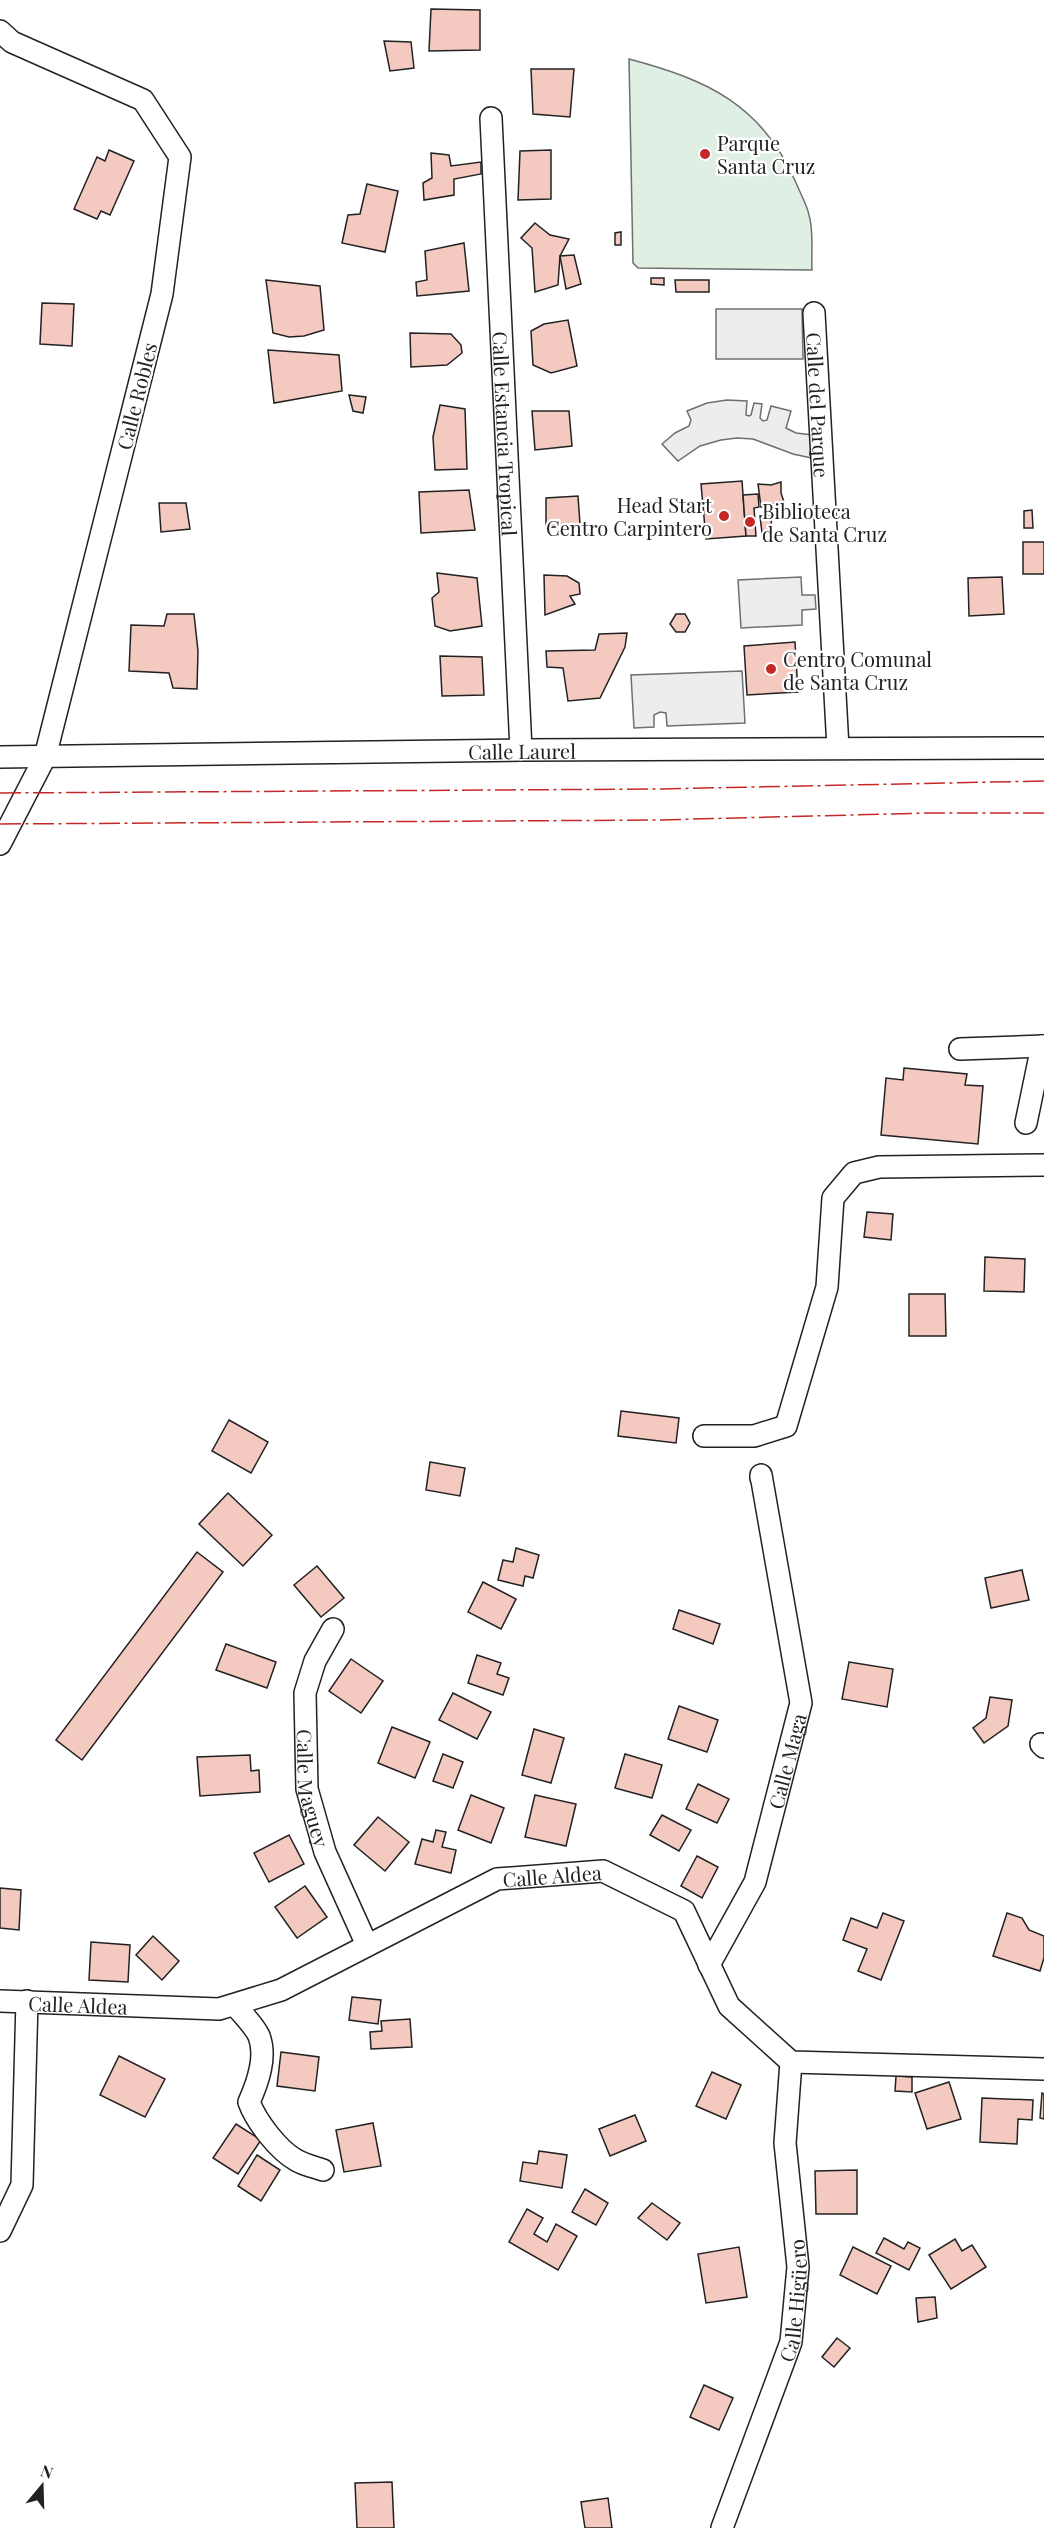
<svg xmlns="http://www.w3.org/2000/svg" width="1044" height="2528" font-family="'Playfair Display',serif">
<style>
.green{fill:#e0efe3;stroke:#6f6f6f;stroke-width:1.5}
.parking{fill:#ededed;stroke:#6f6f6f;stroke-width:1.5}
.building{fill:#f3c9c0;stroke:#222;stroke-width:1.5}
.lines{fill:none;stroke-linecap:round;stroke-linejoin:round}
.minor-casing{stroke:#222;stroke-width:24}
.minor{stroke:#fff;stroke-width:21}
.power{stroke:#c62828;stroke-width:1.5;stroke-dasharray:21 4.5 3 4.5;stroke-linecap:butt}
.poi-dot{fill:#c62828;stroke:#fff;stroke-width:2}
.labels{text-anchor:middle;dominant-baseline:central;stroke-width:4.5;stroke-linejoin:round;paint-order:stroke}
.poi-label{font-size:20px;fill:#222;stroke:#fff;text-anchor:start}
.street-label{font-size:20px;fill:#222;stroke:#fff}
</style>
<rect width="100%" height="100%" fill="#fff"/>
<!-- green -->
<path class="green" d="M629 59C708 80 763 105 797 185 801 195 807 205 809 215 814 231 811 252 812 270L638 268 633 263Z"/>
<!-- parking -->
<g class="parking">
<polygon points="716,309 802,309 803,359 716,359"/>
<polygon points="727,400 747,401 746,415 749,416 751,415 754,403 762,404 760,418 763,421 767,420 771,406 791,411 786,428 796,433 813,435 816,459 793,454 753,439 737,438 721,440 700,446 678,461 662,444 675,433 689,426 691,420 687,411 707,403"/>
<polygon points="801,577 802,595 815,595 816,609 802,610 802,625 741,628 738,580"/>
<polygon points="742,671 745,723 667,726 666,713 660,712 654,715 654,727 634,728 631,675"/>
</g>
<!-- building -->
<g class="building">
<polygon points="431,9 480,10 480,50 429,51"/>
<polygon points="384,41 411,42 414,68 390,71"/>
<polygon points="531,69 574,69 570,117 533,114"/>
<polygon points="109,150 134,161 110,215 101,211 97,219 74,209 97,157 105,161"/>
<polygon points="551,150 551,199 518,200 520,151"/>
<polygon points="431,153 449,155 451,166 481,162 481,174 454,179 454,195 424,200 423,183 432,178"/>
<polygon points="367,184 398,191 385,252 342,243 348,215 360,214"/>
<polygon points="535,223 550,235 569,239 560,256 558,285 535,292 532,248 521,238"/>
<polygon points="621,232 621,245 615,245 615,233"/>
<polygon points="464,243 469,291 417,296 416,282 427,280 425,251"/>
<polygon points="574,255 581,284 566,289 560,256"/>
<polygon points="651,278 664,278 664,285 651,284"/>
<polygon points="266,280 320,286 324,330 304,336 289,337 273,333"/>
<polygon points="675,280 709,280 709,292 676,292"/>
<polygon points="42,303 74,304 72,346 40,344"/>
<polygon points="568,320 577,366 551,373 533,365 531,331 544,324"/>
<polygon points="410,333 451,334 461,345 462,353 447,365 411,367"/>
<polygon points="268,350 339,355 342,391 274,403"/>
<polygon points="349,395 366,397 363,413 353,411"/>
<polygon points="440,405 465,409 467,469 435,470 433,437"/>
<polygon points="532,411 569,411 572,446 535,450"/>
<polygon points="742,481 746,536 706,539 701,484"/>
<polygon points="781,482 781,493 785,505 773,504 761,507 758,484 771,485"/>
<polygon points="469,490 475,530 421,533 419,492"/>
<polygon points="758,494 759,507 754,508 756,536 746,536 743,495"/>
<polygon points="578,496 580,524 546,528 546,498"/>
<polygon points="159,503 186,503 190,529 161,532"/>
<polygon points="1032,510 1033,528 1024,528 1024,511"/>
<polygon points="760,516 771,516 772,533 762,533"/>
<rect x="1023" y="542" width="21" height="32"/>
<polygon points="437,573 477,578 482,626 450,631 435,626 432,598 439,592"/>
<polygon points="544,575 567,576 579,583 580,594 570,596 575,604 545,615"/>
<polygon points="1002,577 1004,614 969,616 968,578"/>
<polygon points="167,614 194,614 198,651 197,689 173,688 169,673 129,671 131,625 164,626"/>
<polygon points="676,614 685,614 690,623 685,632 676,632 670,624"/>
<polygon points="627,633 625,647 600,698 568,701 563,668 547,667 546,651 595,650 599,634"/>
<polygon points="795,642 798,692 747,695 744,646"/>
<polygon points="440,656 482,657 484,695 442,696"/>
<polygon points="904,1068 967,1074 965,1085 983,1086 978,1144 881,1135 886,1078 903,1080"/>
<polygon points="867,1212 893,1214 891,1240 864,1237"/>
<polygon points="985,1257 1025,1259 1024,1292 984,1291"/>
<polygon points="909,1294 945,1294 946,1336 909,1336"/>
<polygon points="621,1411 679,1418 676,1443 618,1436"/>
<polygon points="229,1420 268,1442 251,1473 212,1451"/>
<polygon points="430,1462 465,1468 460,1496 426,1490"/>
<polygon points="228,1493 272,1535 243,1566 199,1524"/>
<polygon points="516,1548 539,1555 533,1578 525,1576 523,1586 498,1580 503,1560 513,1562"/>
<polygon points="197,1552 223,1572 82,1760 56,1740"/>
<polygon points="317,1566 344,1598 321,1617 294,1585"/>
<polygon points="1022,1570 1029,1600 991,1608 985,1578"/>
<polygon points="483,1582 516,1599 501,1629 468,1612"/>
<polygon points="679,1610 720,1624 713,1644 673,1629"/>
<polygon points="226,1644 276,1662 267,1688 216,1670"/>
<polygon points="477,1655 501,1663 497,1674 509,1678 503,1695 468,1683"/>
<polygon points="351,1659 383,1681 361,1713 329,1691"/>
<polygon points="849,1662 893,1669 887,1707 842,1699"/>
<polygon points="453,1693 491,1712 477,1739 439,1720"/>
<polygon points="990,1697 1012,1700 1008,1726 984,1743 973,1728 986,1718"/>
<polygon points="679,1706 718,1720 707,1752 668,1739"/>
<polygon points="392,1727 430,1742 415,1778 378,1763"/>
<polygon points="534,1729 564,1738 551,1783 522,1775"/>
<polygon points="443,1754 463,1762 453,1788 433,1781"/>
<polygon points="625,1754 662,1765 652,1798 615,1788"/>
<polygon points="250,1755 251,1771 259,1770 260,1792 200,1796 197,1757"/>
<polygon points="698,1784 729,1799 717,1823 686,1809"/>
<polygon points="471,1795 504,1808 491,1843 458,1830"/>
<polygon points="535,1795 576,1804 566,1846 525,1837"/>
<polygon points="662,1815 691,1830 679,1851 650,1835"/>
<polygon points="378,1817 409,1842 385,1871 354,1845"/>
<polygon points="436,1830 446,1832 442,1847 456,1850 451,1873 415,1864 422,1839 433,1842"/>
<polygon points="289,1835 304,1864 269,1882 254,1853"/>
<polygon points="697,1856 718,1867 702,1898 681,1886"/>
<polygon points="305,1886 327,1917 297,1938 275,1907"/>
<polygon points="0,1888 21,1890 19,1930 0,1928"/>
<polygon points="883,1913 904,1921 881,1980 858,1971 867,1949 843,1940 851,1918 877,1928"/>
<polygon points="1007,1913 1022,1918 1029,1930 1044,1936 1044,1958 1040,1971 993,1956"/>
<polygon points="153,1936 179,1961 162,1980 136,1955"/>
<polygon points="91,1942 130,1945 128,1982 89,1980"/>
<polygon points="352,1997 381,2000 378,2024 349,2020"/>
<polygon points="410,2019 412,2047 371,2049 370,2032 382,2031 381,2021"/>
<polygon points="281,2052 319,2057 315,2091 277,2086"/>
<polygon points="119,2056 165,2079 145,2117 100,2095"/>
<polygon points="712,2072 741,2085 726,2119 696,2106"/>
<polygon points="896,2076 912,2077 912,2092 895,2091"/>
<polygon points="949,2082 961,2119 927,2129 915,2093"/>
<polygon points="1042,2093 1044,2094 1044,2119 1040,2118"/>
<polygon points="982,2098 1033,2100 1032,2120 1018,2119 1017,2144 980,2142"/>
<polygon points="635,2115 646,2141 610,2156 599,2129"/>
<polygon points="373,2123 381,2166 344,2172 336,2130"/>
<polygon points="236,2124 261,2140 238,2174 213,2158"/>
<polygon points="539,2151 567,2155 562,2188 520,2181 523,2162 537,2164"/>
<polygon points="257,2155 280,2170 261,2201 238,2186"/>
<polygon points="857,2170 857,2214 816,2214 815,2171"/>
<polygon points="585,2189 608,2203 596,2225 572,2212"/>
<polygon points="652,2203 680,2223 667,2240 638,2218"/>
<polygon points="527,2209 543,2218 534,2234 547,2242 556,2224 577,2236 558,2270 509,2242"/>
<polygon points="884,2238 904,2249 908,2242 920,2248 909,2270 876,2253"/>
<polygon points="955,2239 962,2251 972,2245 986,2267 951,2289 929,2255"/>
<polygon points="739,2247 747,2297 706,2303 698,2254"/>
<polygon points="853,2247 891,2266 877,2294 840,2275"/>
<polygon points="935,2297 937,2318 918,2322 916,2298"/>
<polygon points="837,2338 850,2348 834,2367 822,2357"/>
<polygon points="704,2385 733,2398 719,2430 690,2417"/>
<polygon points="392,2482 394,2528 357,2528 355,2483"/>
<polygon points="608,2498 612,2528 585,2528 581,2502"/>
</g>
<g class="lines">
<defs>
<g id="minor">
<polyline points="0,31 12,42 143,100 180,157 162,294 45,757 0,844"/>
<path id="s1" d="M491 118 521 750"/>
<path id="s2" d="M814 313 838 748"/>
<path id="s3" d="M0 757 521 750 1044 748"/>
<polyline points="960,1049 1044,1046"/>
<polyline points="1026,1123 1042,1046"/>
<polyline points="704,1436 754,1436 786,1426 827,1287 833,1198 854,1173 879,1167 1044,1165"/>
<path id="s4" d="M333 1629 315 1661 305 1693 307 1789 325 1852 367 1945"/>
<polyline points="1041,1744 1044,1747"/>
<path id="s5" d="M709 1965 755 1882 801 1703 761 1475V1478"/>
<path id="s6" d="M0 2001 219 2009 281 1990 497 1879 603 1871 684 1911 729 2006 791 2062 1044 2069"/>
<path d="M235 2005C242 2014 254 2025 259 2036 267 2057 258 2082 249 2102 256 2121 278 2150 296 2160 304 2165 315 2167 323 2170"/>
<polyline points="0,2231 22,2185 27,2001"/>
<path id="s7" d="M722 2528 791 2342 798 2267 785 2143 791 2062"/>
</g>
</defs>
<!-- minor casing -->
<use href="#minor" class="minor-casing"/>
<!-- minor -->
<use href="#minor" class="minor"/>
<!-- power -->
<g class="power">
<polyline points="0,793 658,789 1044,781"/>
<polyline points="0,824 658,820 928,813 1044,813"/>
</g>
</g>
<!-- markers -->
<g class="poi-dot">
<circle cx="705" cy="154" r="6"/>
<circle cx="724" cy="516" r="6"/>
<circle cx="750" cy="522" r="6"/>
<circle cx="771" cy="669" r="6"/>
</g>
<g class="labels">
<!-- poi labels -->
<g class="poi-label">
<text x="717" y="142">Parque<tspan x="717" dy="23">Santa Cruz</tspan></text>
<text x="712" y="504" text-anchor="end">Head Start<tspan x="712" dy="23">Centro Carpintero</tspan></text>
<text x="762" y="510">Biblioteca<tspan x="762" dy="23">de Santa Cruz</tspan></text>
<text x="783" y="658">Centro Comunal<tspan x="783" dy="23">de Santa Cruz</tspan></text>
</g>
<!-- street labels -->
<g class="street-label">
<text transform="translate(136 396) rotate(-76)">Calle Robles</text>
<text stroke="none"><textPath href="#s2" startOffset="92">Calle del Parque</textPath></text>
<text stroke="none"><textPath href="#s1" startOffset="316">Calle Estancia Tropical</textPath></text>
<text stroke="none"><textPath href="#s3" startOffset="522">Calle Laurel</textPath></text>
<text stroke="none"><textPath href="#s5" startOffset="220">Calle Maga</textPath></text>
<text stroke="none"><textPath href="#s4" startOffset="166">Calle Maguey</textPath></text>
<text stroke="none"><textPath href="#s6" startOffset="582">Calle Aldea</textPath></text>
<text stroke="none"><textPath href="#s6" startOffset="78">Calle Aldea</textPath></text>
<text stroke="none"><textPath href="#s7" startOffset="240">Calle Higüero</textPath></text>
</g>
</g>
<!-- north arrow -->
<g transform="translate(42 2486) rotate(19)" stroke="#ffffff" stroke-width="4.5" paint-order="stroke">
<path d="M0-4.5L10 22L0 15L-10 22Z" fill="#222222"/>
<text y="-9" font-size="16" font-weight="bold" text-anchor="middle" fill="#222222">N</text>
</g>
</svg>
